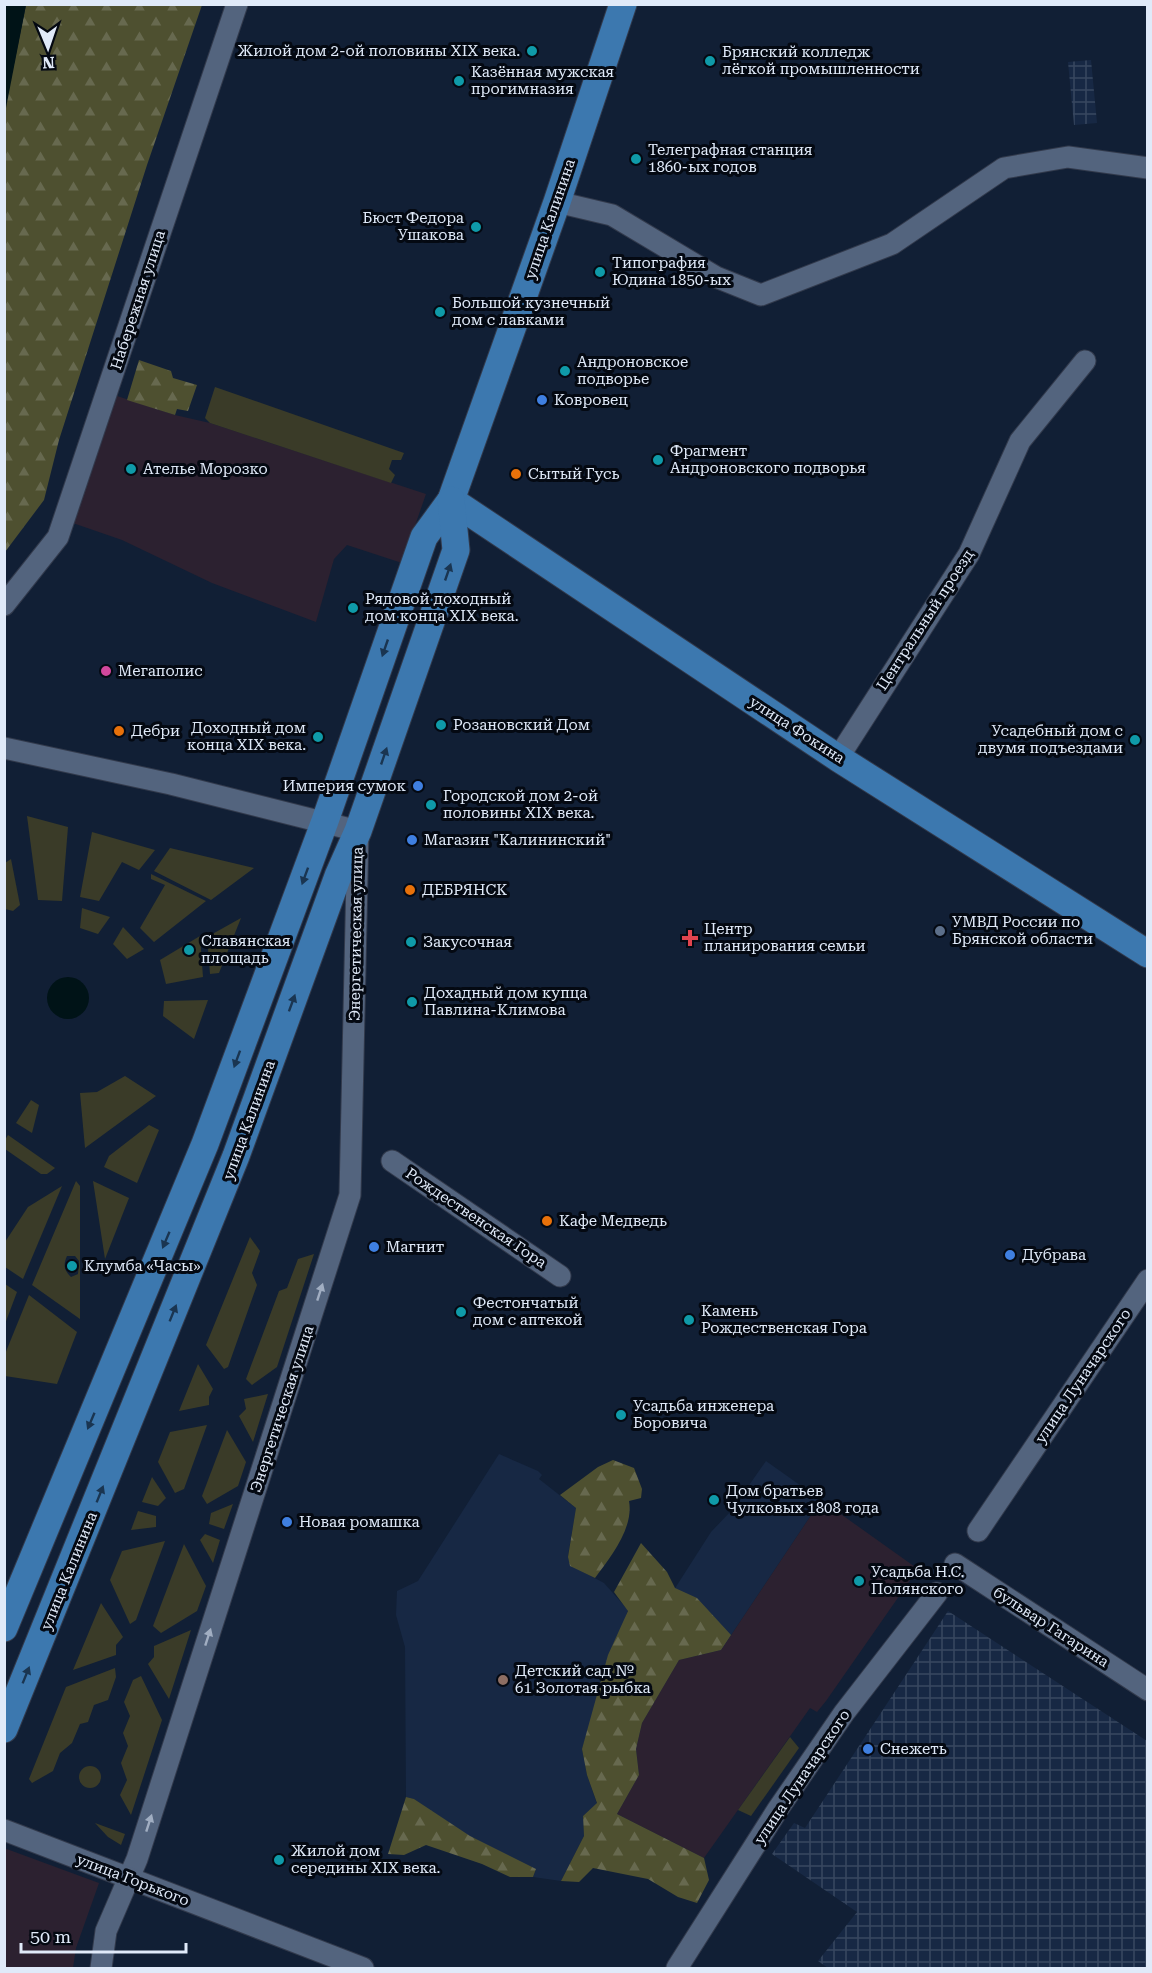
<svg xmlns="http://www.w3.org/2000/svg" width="1152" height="1973" font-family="'Roboto Serif',serif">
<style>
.commercial{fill:#2c2130}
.industrial{fill:url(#industrial-grid)}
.built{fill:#172844}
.grass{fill:#3a3b28;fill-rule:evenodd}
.forest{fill:url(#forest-firs)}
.water{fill:#001317}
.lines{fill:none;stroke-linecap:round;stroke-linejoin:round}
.minor-casing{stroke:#323a4c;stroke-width:23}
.major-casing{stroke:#323a4c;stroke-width:29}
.minor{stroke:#53647e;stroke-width:21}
.major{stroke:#3c78af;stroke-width:27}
.oneway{fill:#1a3551}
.oneway2{fill:#a1aec2}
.culture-dot{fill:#0f9aa8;stroke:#040912;stroke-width:2}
.shop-dot{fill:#3f7fe0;stroke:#040912;stroke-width:2}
.food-dot{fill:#e8710a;stroke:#040912;stroke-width:2}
.hotel-dot{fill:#d1479c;stroke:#040912;stroke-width:2}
.service-dot{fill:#5c6f8a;stroke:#040912;stroke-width:2}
.health-dot{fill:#e0444e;stroke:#040912;stroke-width:2}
.education-dot{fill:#8d6e63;stroke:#040912;stroke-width:2}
.labels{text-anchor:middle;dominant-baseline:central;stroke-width:6;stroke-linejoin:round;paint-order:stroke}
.poi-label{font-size:15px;fill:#e0eaf9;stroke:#040912;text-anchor:start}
.street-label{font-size:15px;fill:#e0eaf9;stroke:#040912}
</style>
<defs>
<pattern id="industrial-grid" width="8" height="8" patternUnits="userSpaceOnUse" patternTransform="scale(1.5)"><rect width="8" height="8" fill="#172844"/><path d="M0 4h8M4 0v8" fill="none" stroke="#384760"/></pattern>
<pattern id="forest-firs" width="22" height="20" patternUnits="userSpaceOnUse" patternTransform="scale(1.5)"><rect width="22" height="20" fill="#4e5030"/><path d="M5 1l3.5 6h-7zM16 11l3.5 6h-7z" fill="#67694f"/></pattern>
</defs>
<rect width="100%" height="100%" fill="#111f35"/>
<!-- commercial -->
<g class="commercial">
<polygon points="108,393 175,415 210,423 426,494 402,563 347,545 334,559 316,622 212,583 122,540 67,521"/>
<polygon points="821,1500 918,1569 826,1701 817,1712 810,1708 704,1858 617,1814 639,1775 636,1749 642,1723 679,1660 721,1650"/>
<polygon points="4,1848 99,1883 76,1948 73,1968 5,1968"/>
</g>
<!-- industrial -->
<g class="industrial">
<polygon points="1091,60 1097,123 1074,125 1068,62"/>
<polygon points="948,1611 1147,1741 1147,1968 828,1968 818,1961 857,1912 772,1854 794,1823 805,1828"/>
</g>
<!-- built -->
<g class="built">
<polygon points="499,1454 538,1471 542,1475 539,1479 576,1508 568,1556 570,1565 604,1583 628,1610 582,1749 587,1775 597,1804 583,1816 584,1836 561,1881 533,1877 536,1870 470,1837 414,1799 406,1797 405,1647 396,1615 397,1591 418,1581"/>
<polygon points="766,1461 821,1500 721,1650 647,1632 711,1532 731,1511"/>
</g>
<!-- grass -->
<g class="grass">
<polygon points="215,387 404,453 401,460 392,460 389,469 395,475 391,483 210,423 205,418"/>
<polygon points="27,816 68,827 62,901 38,900"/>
<polygon points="92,832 155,850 139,870 122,862 99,901 80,897"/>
<polygon points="170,848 254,868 211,900 154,871"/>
<polygon points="11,859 20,905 13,911 5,909 5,863"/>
<polygon points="151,874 206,901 154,942 140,928 165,885 151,879"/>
<polygon points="82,908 110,917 98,934 80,928"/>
<polygon points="241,918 219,973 210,974 207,937"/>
<polygon points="123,927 144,949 127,959 113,944"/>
<polygon points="200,936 203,977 166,984 160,960"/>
<polygon points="208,1000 194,1039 163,1016 164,1001"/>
<polygon points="125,1076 156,1096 85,1148 80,1093 97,1092"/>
<polygon points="31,1100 39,1105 32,1133 16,1123"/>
<polygon points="149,1125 159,1130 137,1183 104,1167 109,1156"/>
<polygon points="8,1135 55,1168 47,1174 41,1174 5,1149 5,1140"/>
<path d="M76 1181 80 1186V1319L32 1285ZM75 1256 79 1261 78 1274 71 1277C64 1270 63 1265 67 1256Z"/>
<polygon points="93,1181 129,1198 105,1259"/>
<polygon points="62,1186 23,1279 5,1267 5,1242 28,1207"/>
<polygon points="250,1237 260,1251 252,1273 257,1285 228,1367 224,1369 206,1345"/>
<polygon points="314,1254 277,1367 252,1385 246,1379 279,1291 287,1288 298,1259"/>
<polygon points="5,1284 17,1292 5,1324"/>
<polygon points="29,1295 77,1332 57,1384 5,1376 5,1354"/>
<polygon points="198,1364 213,1389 209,1397 209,1405 179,1411"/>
<polygon points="268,1394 253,1442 239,1416 246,1409 244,1399"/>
<polygon points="207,1425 184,1489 175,1493 158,1462 170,1432"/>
<polygon points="227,1430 246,1462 238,1486 207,1504 202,1496"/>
<polygon points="152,1477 166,1498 158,1506 142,1502"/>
<polygon points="233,1504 224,1529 209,1524 211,1513"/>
<polygon points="138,1511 156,1516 156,1527 131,1530"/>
<polygon points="205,1534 220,1540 213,1563 200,1540"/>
<polygon points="165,1541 136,1620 130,1624 110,1580 122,1551"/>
<polygon points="184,1544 206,1586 197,1611 161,1633 153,1626"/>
<polygon points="101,1603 123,1637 116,1645 116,1655 73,1670"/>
<polygon points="191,1630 169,1699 148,1664 154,1657 154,1646"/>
<polygon points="115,1668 116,1677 108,1700 94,1705 88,1722 80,1724 72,1743 60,1753 53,1771 32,1783 29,1779 66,1687"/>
<polygon points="141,1676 162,1720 131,1815 120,1795 127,1780 121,1763 128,1746 123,1733 130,1716 124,1702 133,1680"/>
<polygon points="790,1737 799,1748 751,1816 738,1810"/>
<circle cx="90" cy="1777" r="11"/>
<polygon points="95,1823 125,1834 121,1845 108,1837"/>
</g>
<!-- forest -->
<g class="forest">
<polygon points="26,5 202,5 147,165 59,440 44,500 5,552 4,113"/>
<polygon points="139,360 171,371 173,378 197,385 188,411 177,409 175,415 127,400"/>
<path d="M613 1460 634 1468 642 1489 641 1498 629 1501C634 1528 610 1558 595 1578L570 1566 568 1557 576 1508 560 1495 598 1467Z"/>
<polygon points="641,1543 667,1572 675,1588 697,1598 731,1635 721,1650 679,1660 642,1723 636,1749 639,1775 617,1814 704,1858 709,1880 697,1903 678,1897 648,1879 593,1868 579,1882 561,1881 584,1836 583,1816 597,1803 587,1775 582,1749 608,1655 628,1611 614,1592"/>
<polygon points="406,1797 414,1799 470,1836 536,1869 533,1877 510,1877 482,1864 426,1845 404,1855 388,1854"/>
</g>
<!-- water -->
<g class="water">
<polygon points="5,4 26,5 5,113 4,5"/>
<circle cx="68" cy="998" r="21"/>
</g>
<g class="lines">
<defs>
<g id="minor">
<polyline points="557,202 612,215 716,277 761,295 892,244 1004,168 1068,157 1148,168"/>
<polyline points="4,605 58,537 237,4"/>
<polyline points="4,748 171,784 358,831 350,1195 137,1859 106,1931 101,1968"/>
<polyline points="838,758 969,554 1020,441 1085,361"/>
<polyline points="392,1161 560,1276"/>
<polyline points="978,1531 1148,1280"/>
<polyline points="955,1564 1148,1690"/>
<polyline points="4,1830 363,1968"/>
<polyline points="677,1968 778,1809 844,1713 937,1593"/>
</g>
<g id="major">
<polyline points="451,500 838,758 1148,954"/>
<polyline points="4,1628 205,1144 325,821 424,537 451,500 557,202 623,4"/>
<polyline points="4,1729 236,1156 338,876 358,831 456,550 451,500"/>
</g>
</defs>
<!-- minor casing -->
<use href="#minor" class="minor-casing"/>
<!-- major casing -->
<use href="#major" class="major-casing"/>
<!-- minor -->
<use href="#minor" class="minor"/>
<!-- major -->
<use href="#major" class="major"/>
</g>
<!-- one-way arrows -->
<defs><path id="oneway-solid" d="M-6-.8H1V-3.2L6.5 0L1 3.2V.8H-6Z" transform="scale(1.5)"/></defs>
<g class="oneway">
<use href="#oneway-solid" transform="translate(448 572) rotate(-71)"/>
<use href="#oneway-solid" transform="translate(385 648) rotate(109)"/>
<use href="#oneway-solid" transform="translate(384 756) rotate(-71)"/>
<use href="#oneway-solid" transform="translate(305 876) rotate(110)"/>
<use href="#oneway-solid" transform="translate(292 1003) rotate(-70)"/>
<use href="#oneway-solid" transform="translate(237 1059) rotate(110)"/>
<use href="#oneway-solid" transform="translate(166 1240) rotate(113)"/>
<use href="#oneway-solid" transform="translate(173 1313) rotate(-68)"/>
<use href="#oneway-solid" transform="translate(91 1421) rotate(113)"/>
<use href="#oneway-solid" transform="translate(100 1494) rotate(-68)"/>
<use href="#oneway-solid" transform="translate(26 1675) rotate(-68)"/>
</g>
<g class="oneway2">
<use href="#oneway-solid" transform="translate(320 1292) rotate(-72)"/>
<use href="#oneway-solid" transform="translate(208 1637) rotate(-72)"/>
<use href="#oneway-solid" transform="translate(149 1823) rotate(-72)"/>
</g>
<!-- markers -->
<g class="culture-dot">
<circle cx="532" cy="51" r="6"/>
<circle cx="710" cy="61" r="6"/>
<circle cx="459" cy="81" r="6"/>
<circle cx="636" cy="159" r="6"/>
<circle cx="476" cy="227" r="6"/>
<circle cx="600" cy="272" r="6"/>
<circle cx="440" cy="312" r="6"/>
<circle cx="565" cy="371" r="6"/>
<circle cx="658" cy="460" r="6"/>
<circle cx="131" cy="469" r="6"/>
<circle cx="353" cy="608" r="6"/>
<circle cx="441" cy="725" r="6"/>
<circle cx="318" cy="737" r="6"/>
<circle cx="1135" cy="740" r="6"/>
<circle cx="431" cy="805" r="6"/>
<circle cx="411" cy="942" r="6"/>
<circle cx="189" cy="950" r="6"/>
<circle cx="412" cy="1002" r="6"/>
<circle cx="72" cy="1266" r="6"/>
<circle cx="461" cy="1312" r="6"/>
<circle cx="689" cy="1320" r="6"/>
<circle cx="621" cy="1415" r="6"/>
<circle cx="714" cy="1500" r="6"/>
<circle cx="859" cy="1581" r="6"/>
<circle cx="279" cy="1860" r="6"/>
</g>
<g class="shop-dot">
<circle cx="542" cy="400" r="6"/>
<circle cx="418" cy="786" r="6"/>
<circle cx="412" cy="840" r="6"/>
<circle cx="374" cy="1247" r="6"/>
<circle cx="1010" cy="1255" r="6"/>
<circle cx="287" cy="1522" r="6"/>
<circle cx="868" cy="1749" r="6"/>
</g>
<g class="food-dot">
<circle cx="516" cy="474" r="6"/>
<circle cx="119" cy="731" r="6"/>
<circle cx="410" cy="890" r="6"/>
<circle cx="547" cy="1221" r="6"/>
</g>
<circle class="hotel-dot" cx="106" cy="671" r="6"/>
<circle class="service-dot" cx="940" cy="931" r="6"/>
<path class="health-dot" d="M687 929h6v6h6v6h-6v6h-6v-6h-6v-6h6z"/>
<circle class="education-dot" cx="503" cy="1680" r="6"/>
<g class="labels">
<!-- poi labels -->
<g class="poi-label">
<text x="520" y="51" text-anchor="end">Жилой дом 2-ой половины XIX века.</text>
<text x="722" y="52">Брянский колледж<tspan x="722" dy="17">лёгкой промышленности</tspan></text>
<text x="471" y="72">Казённая мужская<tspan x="471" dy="17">прогимназия</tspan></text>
<text x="648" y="150">Телеграфная станция<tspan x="648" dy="17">1860-ых годов</tspan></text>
<text x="464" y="218" text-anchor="end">Бюст Федора<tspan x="464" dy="17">Ушакова</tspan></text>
<text x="612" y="263">Типография<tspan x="612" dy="17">Юдина 1850-ых</tspan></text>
<text x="452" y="303">Большой кузнечный<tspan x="452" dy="17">дом с лавками</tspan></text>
<text x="577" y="362">Андроновское<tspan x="577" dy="17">подворье</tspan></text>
<text x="554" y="400">Ковровец</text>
<text x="670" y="451">Фрагмент<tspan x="670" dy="17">Андроновского подворья</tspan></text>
<text x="143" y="469">Ателье Морозко</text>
<text x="528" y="474">Сытый Гусь</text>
<text x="365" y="599">Рядовой доходный<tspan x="365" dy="17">дом конца XIX века.</tspan></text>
<text x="118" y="671">Мегаполис</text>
<text x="453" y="725">Розановский Дом</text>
<text x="306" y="728" text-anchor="end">Доходный дом<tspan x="306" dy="17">конца XIX века.</tspan></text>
<text x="131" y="731">Дебри</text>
<text x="1123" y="731" text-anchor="end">Усадебный дом с<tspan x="1123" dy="17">двумя подъездами</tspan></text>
<text x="406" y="786" text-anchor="end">Империя сумок</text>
<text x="443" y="796">Городской дом 2-ой<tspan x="443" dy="17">половины XIX века.</tspan></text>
<text x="424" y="840">Магазин "Калининский"</text>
<text x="422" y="890">ДЕБРЯНСК</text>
<text x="952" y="922">УМВД России по<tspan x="952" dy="17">Брянской области</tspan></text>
<text x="704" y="929">Центр<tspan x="704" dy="17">планирования семьи</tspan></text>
<text x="201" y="941">Славянская<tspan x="201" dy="17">площадь</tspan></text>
<text x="423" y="942">Закусочная</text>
<text x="424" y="993">Дохадный дом купца<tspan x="424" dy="17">Павлина-Климова</tspan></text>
<text x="559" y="1221">Кафе Медведь</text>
<text x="386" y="1247">Магнит</text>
<text x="1022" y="1255">Дубрава</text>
<text x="84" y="1266">Клумба «Часы»</text>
<text x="473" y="1303">Фестончатый<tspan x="473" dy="17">дом с аптекой</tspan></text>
<text x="701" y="1311">Камень<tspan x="701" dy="17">Рождественская Гора</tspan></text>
<text x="633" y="1406">Усадьба инженера<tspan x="633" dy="17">Боровича</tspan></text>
<text x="726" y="1491">Дом братьев<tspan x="726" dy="17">Чулковых 1808 года</tspan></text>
<text x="299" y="1522">Новая ромашка</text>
<text x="871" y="1572">Усадьба Н.С.<tspan x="871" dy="17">Полянского</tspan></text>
<text x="515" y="1671">Детский сад №<tspan x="515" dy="17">61 Золотая рыбка</tspan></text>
<text x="880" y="1749">Снежеть</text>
<text x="291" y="1851">Жилой дом<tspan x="291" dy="17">середины XIX века.</tspan></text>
</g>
<!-- street labels -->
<g class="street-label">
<text transform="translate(550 219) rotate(-71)">улица Калинина</text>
<text transform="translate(138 300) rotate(-72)">Набережная улица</text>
<text transform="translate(925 620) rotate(-57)">Центральный проезд</text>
<text transform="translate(797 730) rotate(33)">улица Фокина</text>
<text transform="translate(356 934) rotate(-89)">Энергетическая улица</text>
<text transform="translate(249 1120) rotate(-70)">улица Калинина</text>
<text transform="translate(476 1218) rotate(34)">Рождественская Гора</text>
<text transform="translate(1083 1376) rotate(-56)">улица Луначарского</text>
<text transform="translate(282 1409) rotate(-72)">Энергетическая улица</text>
<text transform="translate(69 1571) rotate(-68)">улица Калинина</text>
<text transform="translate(1051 1627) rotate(33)">бульвар Гагарина</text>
<text transform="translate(802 1777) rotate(-56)">улица Луначарского</text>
<text transform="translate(133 1880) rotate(21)">улица Горького</text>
</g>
</g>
<!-- border -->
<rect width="1152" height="1973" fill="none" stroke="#e0eaf9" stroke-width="12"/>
<!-- north arrow -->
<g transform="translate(48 48) rotate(178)" stroke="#040912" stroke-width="4.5" paint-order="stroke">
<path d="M0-4.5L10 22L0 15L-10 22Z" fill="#e0eaf9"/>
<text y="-9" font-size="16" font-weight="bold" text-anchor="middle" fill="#e0eaf9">N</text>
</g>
<!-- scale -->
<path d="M21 1943v9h165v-9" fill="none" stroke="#e0eaf9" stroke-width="3"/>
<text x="30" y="1943" font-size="18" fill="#e0eaf9" stroke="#040912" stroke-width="4.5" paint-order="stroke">50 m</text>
</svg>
